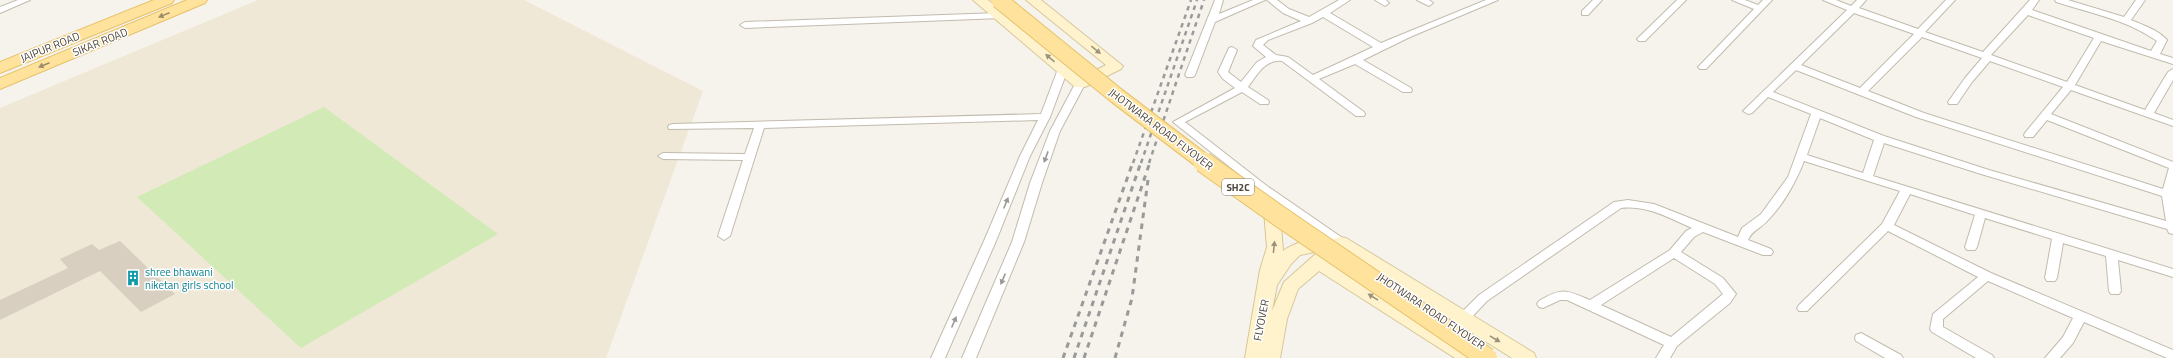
<svg xmlns="http://www.w3.org/2000/svg" width="2173" height="358" font-family="'Titillium Web',sans-serif">
<style>
.education{fill:#efe8d6}
.green{fill:#d2eab5}
.building{fill:#d8cfc1}
.lines{fill:none;stroke-linecap:round;stroke-linejoin:round}
.street-casing{stroke:#c2bbae;stroke-width:2}
.secondary-casing{stroke:#d6c79b;stroke-width:2}
.primary-casing{stroke:#e6c16a;stroke-width:2}
.street{fill:#fff;fill-rule:evenodd}
.secondary{fill:#fff3cd;fill-rule:evenodd}
.primary{fill:#ffe39c;fill-rule:evenodd}
.rail-far1{stroke:#9a9a9a;stroke-width:2.5;stroke-dasharray:4.5 4.5;stroke-linecap:butt}
.rail{stroke:#9a9a9a;stroke-width:3;stroke-dasharray:5.5 5.5;stroke-linecap:butt}
.primary-bridge-far1-casing{stroke:#e6c16a;stroke-width:18;stroke-linecap:butt}
.primary-bridge-casing{stroke:#e6c16a;stroke-width:22;stroke-linecap:butt}
.primary-bridge-far1{stroke:#ffe39c;stroke-width:16}
.primary-bridge{stroke:#ffe39c;stroke-width:20}
.oneway{fill:#9c8c66}
.oneway2{fill:#9c937c}
.oneway3{fill:#9c9892}
.labels{text-anchor:middle;dominant-baseline:central;stroke-width:3;stroke-linejoin:round;paint-order:stroke}
.shield{fill:#fff;stroke:#817c74;stroke-width:1}
.shield-label{font-size:10px;font-weight:bold;fill:#4b4439}
.street-label{font-size:11px;fill:#4b4439;stroke:#fff}
.culture-label{font-size:11px;fill:#0d838f;stroke:#fff;text-anchor:start}
</style>
<rect width="100%" height="100%" fill="#f6f3ec"/>
<!-- education -->
<polygon class="education" points="258,0 524,0 703,91 606,358 0,358 0,108"/>
<!-- green -->
<polygon class="green" points="324,107 498,234 301,348 137,197"/>
<!-- building -->
<polygon class="building" points="120,241 175,294 141,312 100,271 0,320 0,300 68,268 60,259 92,244 99,250"/>
<g class="lines">
<defs>
<g id="street">
<polygon points="18,0 30,0 0,13 0,7"/>
<polygon points="1215,0 1223,0 1219,14 1253,0 1265,0 1215,22 1195,75 1193,77 1187,77 1185,75"/>
<path d="M1267 0H1277L1289 9 1309 17 1339 0H1350L1330 13 1381 43 1486 0H1498L1410 37 1363 60 1411 88 1412 90 1411 92H1403L1355 64 1319 79 1364 112 1365 114 1364 116H1356L1282 61C1265 59 1257 75 1248 87L1268 100 1269 102 1268 104H1260L1242 92 1185 122 1267 186 1344 239 1346 242 1344 245H1336L1259 190 1173 122 1235 88 1223 79 1218 72 1229 48 1232 47 1237 50 1228 72 1241 82 1257 62 1266 57 1253 46 1256 40 1301 21 1283 13ZM1323 17 1373 47 1313 75 1288 57 1276 55 1263 45 1268 40 1312 23Z"/>
<polygon points="1375,0 1386,0 1389,3 1385,6"/>
<polygon points="1417,0 1429,0 1433,3 1429,6"/>
<polygon points="1593,0 1602,0 1588,15 1582,15 1582,11"/>
<polygon points="1677,0 1686,0 1645,41 1639,41 1637,39 1639,37"/>
<polygon points="1732,0 1745,0 1758,5 1763,0 1772,0 1706,69 1700,69 1698,67 1700,65 1754,9"/>
<path d="M1823 0H1836L1851 6 1857 0H1866L1859 8 1918 29 1946 0H1955L1925 32 1983 52 2030 0H2039L2032 10 2151 51 2157 41C2127 20 2091 13 2056 2L2055 0H2068L2124 17 2136 0H2145L2131 20C2143 25 2158 30 2167 40L2160 54 2173 58V64L2101 41 2075 85 2145 110 2168 72 2173 69V80L2154 113 2173 120V126L2071 90 2051 114 2173 162V234L2169 233 2167 229 1981 174 1884 143 1873 176 2173 269V277L2118 260 2121 291 2119 294H2111L2109 291 2106 256 2063 243 2057 278 2055 281H2047L2045 278 2052 239 1985 218 1977 247 1975 250H1967L1965 247 1975 215 1910 194 1894 225 1991 273 2173 350V358H2167L2084 322 2073 343 2060 358H2045L2063 337 2073 318 1988 281 1943 319V327L1992 355 1994 358H1976L1932 332 1930 329 1933 314 1978 277 1888 231 1807 311H1799L1797 308 1799 305 1882 224 1900 191 1804 161C1797 180 1783 205 1769 219 1762 228 1752 230 1748 240L1771 249 1773 252 1771 255H1763L1703 232 1694 237 1681 252 1723 278 1736 294 1730 303 1677 346 1670 358H1656L1664 345 1567 300H1560L1543 308 1539 307 1537 304 1539 301C1562 287 1566 290 1590 300L1670 250 1686 231 1692 228C1669 218 1647 205 1621 208L1487 301 1452 338H1442L1441 335 1442 332 1479 295 1614 202 1628 200 1654 204 1738 237 1742 228 1761 214 1788 177 1811 114 1768 97 1752 113 1748 114 1743 111 1847 10ZM1854 13 1914 34 1860 88 1801 65ZM2028 15 2094 38 2067 82 1991 55ZM1922 37 1982 58 1965 78 1948 102 1949 104H1957L1972 82 1990 61 2063 87 2025 133 2024 135 2025 137H2033L2047 120 2169 168 2163 189 1924 113 1868 91ZM1796 70 1916 117 2162 196 2166 221 1989 170 1884 136 1773 92ZM1820 118 1874 140 1863 173 1807 155ZM1674 258 1715 284 1723 294 1671 337 1601 305Z"/>
<polygon points="999,13 1002,14 1002,18 745,28 740,25 745,22"/>
<polygon points="1063,66 1068,69 1050,117 1030,156 996,241 945,358 931,358 984,241 1020,156 1038,120 764,128 730,236 724,240 718,236 743,160 663,159 658,156 663,153 745,154 754,128 669,129 668,127 669,125 673,124 1041,114 1058,69"/>
<polygon points="1080,81 1085,84 1060,131 1042,183 1024,242 976,358 962,358 1012,242 1030,183 1050,131 1075,84"/>
<polygon points="1861,333 1901,355 1903,358 1885,358 1856,341 1855,338 1856,335"/>
</g>
<g id="secondary">
<polygon points="973,0 988,0 1081,78 1106,65 1026,0 1041,0 1123,66 1121,69 1085,87 1075,87"/>
<path d="M1272 206 1278 207 1280 211 1283 251C1292 244 1319 233 1328 243 1334 238 1338 236 1346 238L1534 353 1536 358H1512L1341 250 1329 261 1476 353 1478 358H1455L1319 271 1298 289 1287 319 1280 358H1245L1260 270 1267 247 1264 211 1266 207ZM1319 251 1284 282 1272 311 1277 285 1291 264 1300 255Z"/>
</g>
<g id="primary">
<polygon points="154,0 174,0 172,3 0,73 0,62"/>
<polygon points="187,0 207,0 205,3 0,89 0,78"/>
</g>
</defs>
<!-- street casing -->
<use href="#street" class="street-casing"/>
<!-- secondary casing -->
<use href="#secondary" class="secondary-casing"/>
<!-- primary casing -->
<use href="#primary" class="primary-casing"/>
<!-- street -->
<use href="#street" class="street"/>
<!-- secondary -->
<use href="#secondary" class="secondary"/>
<!-- primary -->
<use href="#primary" class="primary"/>
<!-- rail-far1 -->
<g class="rail-far1">
<polyline points="1133,163 1191,0"/>
<polyline points="1141,163 1197,0"/>
<polyline points="1149,163 1204,0"/>
</g>
<!-- rail -->
<g class="rail">
<polyline points="1063,358 1133,162"/>
<polyline points="1074,358 1141,162"/>
<polyline points="1084,358 1150,162"/>
<polyline points="1115,358 1132,298 1148,180"/>
</g>
<defs>
<polyline id="primary-bridge-far1" points="999,0 1117,96 1205,163"/>
<polyline id="primary-bridge" points="1203,162 1279,216 1487,358"/>
</defs>
<!-- primary-bridge-far1 casing -->
<use href="#primary-bridge-far1" class="primary-bridge-far1-casing"/>
<!-- primary-bridge casing -->
<use href="#primary-bridge" class="primary-bridge-casing"/>
<!-- primary-bridge-far1 -->
<use href="#primary-bridge-far1" class="primary-bridge-far1"/>
<!-- primary-bridge -->
<use href="#primary-bridge" class="primary-bridge"/>
</g>
<!-- one-way arrows -->
<defs><path id="oneway-solid" d="M-6-.8H1V-3.2L6.5 0L1 3.2V.8H-6Z"/></defs>
<g class="oneway">
<use href="#oneway-solid" transform="translate(164 15) rotate(158)"/>
<use href="#oneway-solid" transform="translate(44 65) rotate(157)"/>
</g>
<g class="oneway2">
<use href="#oneway-solid" transform="translate(1096 50) rotate(39)"/>
<use href="#oneway-solid" transform="translate(1050 58) rotate(-140)"/>
<use href="#oneway-solid" transform="translate(1274 247) rotate(-84)"/>
<use href="#oneway-solid" transform="translate(1373 297) rotate(-148)"/>
<use href="#oneway-solid" transform="translate(1495 339) rotate(31)"/>
</g>
<g class="oneway3">
<use href="#oneway-solid" transform="translate(1046 157) rotate(110)"/>
<use href="#oneway-solid" transform="translate(1006 203) rotate(-68)"/>
<use href="#oneway-solid" transform="translate(1003 279) rotate(113)"/>
<use href="#oneway-solid" transform="translate(954 322) rotate(-67)"/>
</g>
<!-- icons -->
<defs>
<symbol id="building-bare" viewBox="-9 -9 18 18"><path d="M-4-6H4V6H1V3H-1V6H-4ZM-2.5-4.3h1.7v1.8h-1.7ZM.8-4.3h1.7v1.8H.8ZM-2.5-1h1.7V.8h-1.7ZM.8-1h1.7V.8H.8Z" fill="#0f9aa8" stroke="#fff" stroke-width="2.5" paint-order="stroke"/></symbol>
</defs>
<g fill-rule="evenodd">
<use href="#building-bare" x="122" y="267" width="22" height="22"/>
</g>
<g class="labels">
<!-- shield labels -->
<rect class="shield" x="1222" y="179" width="32" height="16" rx="3"/>
<g class="shield-label">
<text x="1238" y="187">SH2C</text>
</g>
<!-- street labels -->
<g class="street-label">
<text transform="translate(100 42) rotate(-22)">SIKAR ROAD</text>
<text transform="translate(50 47) rotate(-22)">JAIPUR ROAD</text>
<text transform="translate(1161 129) rotate(37)">JHOTWARA ROAD FLYOVER</text>
<text transform="translate(1431 311) rotate(34)">JHOTWARA ROAD FLYOVER</text>
<text transform="translate(1261 320) rotate(-79)">FLYOVER</text>
</g>
<!-- culture labels -->
<g class="culture-label">
<text x="145" y="272">shree bhawani<tspan x="145" dy="13">niketan girls school</tspan></text>
</g>
</g>
</svg>
